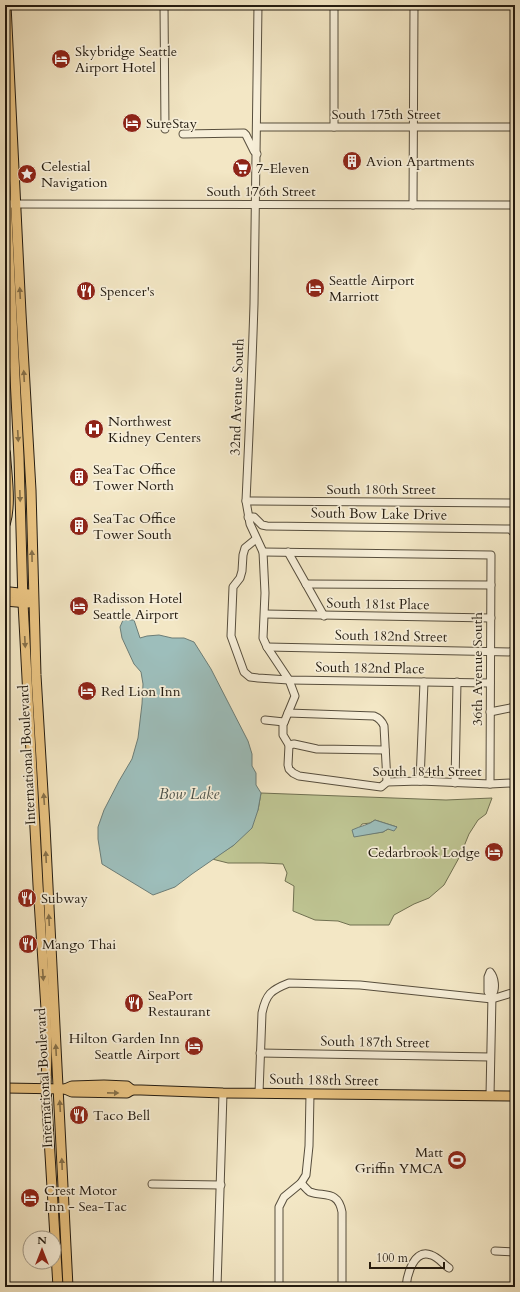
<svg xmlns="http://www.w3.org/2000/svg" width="520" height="1292" font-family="Cardo,serif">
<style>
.green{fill:#bec492;stroke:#707051;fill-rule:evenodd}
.water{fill:#9dbebb;stroke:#6c7d77}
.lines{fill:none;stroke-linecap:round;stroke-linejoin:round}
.minor-casing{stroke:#574e3d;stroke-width:9}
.major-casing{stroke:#231b10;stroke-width:11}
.highway-casing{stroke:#231b10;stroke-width:12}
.minor{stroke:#f7efd9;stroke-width:7}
.major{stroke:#eac482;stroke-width:9}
.highway{stroke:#eac482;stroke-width:10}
.oneway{fill:#867049}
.labels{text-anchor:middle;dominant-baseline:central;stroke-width:3.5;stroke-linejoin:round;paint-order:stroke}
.poi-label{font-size:14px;fill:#231b10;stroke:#f7efd9;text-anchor:start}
.street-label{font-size:14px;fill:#231b10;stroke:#f7efd9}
.water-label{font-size:15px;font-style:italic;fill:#4e544c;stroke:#f7efd9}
</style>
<rect width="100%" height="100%" fill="#f3e7c5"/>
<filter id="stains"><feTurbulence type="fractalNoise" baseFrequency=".005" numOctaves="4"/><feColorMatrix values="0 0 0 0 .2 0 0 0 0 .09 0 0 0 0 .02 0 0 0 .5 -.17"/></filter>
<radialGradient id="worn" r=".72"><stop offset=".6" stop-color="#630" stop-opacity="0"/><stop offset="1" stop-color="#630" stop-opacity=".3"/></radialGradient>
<!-- green -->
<path class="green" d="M261 793 446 800 492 798 486 814 478 820 469 834 460 856 444 885 429 898 414 904 394 915 389 925H350L338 921 315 920 293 911 294 886 285 881 287 873 283 864 263 863H228L212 859 234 845 258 810ZM375 820 397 827 388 829 383 832 354 836 362 824 370 823Z"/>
<!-- water -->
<g class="water">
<polygon points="123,620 134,620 140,638 147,636 159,635 172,638 184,638 194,642 211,669 248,741 252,754 252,766 256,773 256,785 261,793 258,810 252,828 234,845 192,874 175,887 153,895 102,864 98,839 98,827 104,810 119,781 132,759 138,738 142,704 143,684 141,672 134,664 122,638 120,627"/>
<path d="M375 820 397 827 394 831 388 829 383 832 354 837 352 830C360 826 369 825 375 820Z"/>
</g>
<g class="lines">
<defs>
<g id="minor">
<polyline points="164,5 165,129"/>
<path d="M258 5C257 105 256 205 254 304 252 370 249 436 246 501L250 524 263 552 265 593 263 638 267 647 289 680 295 696 283 725V735L289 745 288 765 289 769 293 773 299 776 381 787 387 782 420 781 490 784 511 783 515 781"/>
<polyline points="257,127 515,127"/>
<polyline points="334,127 334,5"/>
<polyline points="183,134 244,133 246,135 254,151 257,154"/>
<polyline points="6,204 515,205"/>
<polyline points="413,205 414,5"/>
<polyline points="246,501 515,503"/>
<polyline points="248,517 254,517 262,525 267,526 505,529 510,529 515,534"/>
<polyline points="256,539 245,548 243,555 242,571 240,578 233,587 231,636 244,672 250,677 258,678 289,680 490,683"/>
<polyline points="263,552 491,555 490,784"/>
<polyline points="288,552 324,616"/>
<polyline points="306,584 491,585"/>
<polyline points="265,614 491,618"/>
<polyline points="267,647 515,652"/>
<polyline points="515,652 515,634"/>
<polyline points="490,712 515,707"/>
<path d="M288 713 374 716C379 718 382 721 384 726L387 782"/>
<polyline points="265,720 284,722"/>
<polyline points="289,745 294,744 317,749 385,750"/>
<polyline points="420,781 424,682"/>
<polyline points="455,783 457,682"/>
<polyline points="260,1053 490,1057"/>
<path d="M259 1093 262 1013C266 994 271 990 289 983L360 985 492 999 515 992"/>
<path d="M490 1096 492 995C496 989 495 978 490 972L488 977V992L492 995"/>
<path d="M301 1183C304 1186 307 1190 310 1192 324 1197 338 1190 342 1212V1287"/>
<polyline points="152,1184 221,1185"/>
<polyline points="495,1251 515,1252"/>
<polyline points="217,1287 223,1093"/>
<polyline points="279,1287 279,1207 284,1197 301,1183 306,1175 309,1146 310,1094"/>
<path d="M406 1287C407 1275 414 1248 431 1255 438 1257 443 1264 449 1268"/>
</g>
<g id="major">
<polyline points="6,5 21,313 31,490 36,675 45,826 68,1287"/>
<polyline points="5,177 19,457 23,603 38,885 46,1009 47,1051 46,1088 58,1287"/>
<polyline points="5,601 28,603"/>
<polyline points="5,1088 65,1089 72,1086 104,1085 127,1086 132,1090"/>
<polyline points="65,1089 72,1092 127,1093 132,1090 141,1090 223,1093 515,1096"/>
</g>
<g id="highway">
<path d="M5 453C6 475 11 502 5 523"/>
<polyline points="5,592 33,595"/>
</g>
</defs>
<!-- minor casing -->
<use href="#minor" class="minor-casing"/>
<!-- major casing -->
<use href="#major" class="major-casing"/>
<!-- highway casing -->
<use href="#highway" class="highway-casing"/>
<!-- minor -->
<use href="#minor" class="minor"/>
<!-- major -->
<use href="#major" class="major"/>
<!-- highway -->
<use href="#highway" class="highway"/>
</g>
<!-- one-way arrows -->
<defs><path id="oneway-solid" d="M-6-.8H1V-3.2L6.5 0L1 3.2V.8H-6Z"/></defs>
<g class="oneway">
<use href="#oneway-solid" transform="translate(20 293) rotate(-93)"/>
<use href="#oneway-solid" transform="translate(24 376) rotate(-93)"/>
<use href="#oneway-solid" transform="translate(18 436) rotate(87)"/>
<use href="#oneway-solid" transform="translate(20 496) rotate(88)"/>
<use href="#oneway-solid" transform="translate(32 556) rotate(-91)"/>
<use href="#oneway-solid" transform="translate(25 642) rotate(87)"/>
<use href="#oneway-solid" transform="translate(44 799) rotate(-94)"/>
<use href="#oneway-solid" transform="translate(46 857) rotate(-93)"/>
<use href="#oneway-solid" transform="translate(49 920) rotate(-93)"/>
<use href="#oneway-solid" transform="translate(43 975) rotate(86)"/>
<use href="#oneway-solid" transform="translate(56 1050) rotate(-93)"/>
<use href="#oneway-solid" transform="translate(113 1093) rotate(1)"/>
<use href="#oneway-solid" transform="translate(60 1106) rotate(-93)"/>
<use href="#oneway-solid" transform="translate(62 1164) rotate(-92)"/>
</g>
<!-- icons -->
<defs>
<symbol id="hotel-disc" viewBox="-11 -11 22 22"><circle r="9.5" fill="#8f2418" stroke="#f7efd9"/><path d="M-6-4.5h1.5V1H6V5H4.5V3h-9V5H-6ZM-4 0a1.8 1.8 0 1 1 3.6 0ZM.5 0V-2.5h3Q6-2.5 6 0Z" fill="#fff"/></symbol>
<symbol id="building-disc" viewBox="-11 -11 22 22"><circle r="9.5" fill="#8f2418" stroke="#f7efd9"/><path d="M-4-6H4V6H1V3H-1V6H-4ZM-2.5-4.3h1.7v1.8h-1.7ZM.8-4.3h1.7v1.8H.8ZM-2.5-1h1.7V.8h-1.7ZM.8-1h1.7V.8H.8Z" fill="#fff"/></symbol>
<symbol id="supermarket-disc" viewBox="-11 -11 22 22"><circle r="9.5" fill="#8f2418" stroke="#f7efd9"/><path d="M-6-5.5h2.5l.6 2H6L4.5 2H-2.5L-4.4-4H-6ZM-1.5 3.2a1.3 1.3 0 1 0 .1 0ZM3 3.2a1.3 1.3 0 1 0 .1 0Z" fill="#fff"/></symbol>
<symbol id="sight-disc" viewBox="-11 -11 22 22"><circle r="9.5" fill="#8f2418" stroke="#f7efd9"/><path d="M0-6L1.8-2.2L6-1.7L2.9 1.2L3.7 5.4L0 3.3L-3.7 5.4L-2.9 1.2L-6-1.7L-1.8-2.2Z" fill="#fff"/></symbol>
<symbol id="restaurant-disc" viewBox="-11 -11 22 22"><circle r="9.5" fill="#8f2418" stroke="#f7efd9"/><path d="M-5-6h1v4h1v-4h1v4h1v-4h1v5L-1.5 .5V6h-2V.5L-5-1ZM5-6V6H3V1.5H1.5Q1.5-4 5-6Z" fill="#fff"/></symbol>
<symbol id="hospital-disc" viewBox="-11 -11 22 22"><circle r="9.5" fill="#8f2418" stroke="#f7efd9"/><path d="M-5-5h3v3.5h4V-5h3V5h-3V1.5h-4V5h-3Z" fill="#fff"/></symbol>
<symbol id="stadium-disc" viewBox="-11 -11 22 22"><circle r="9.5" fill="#8f2418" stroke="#f7efd9"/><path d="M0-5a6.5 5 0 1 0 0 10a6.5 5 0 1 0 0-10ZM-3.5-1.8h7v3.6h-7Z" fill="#fff"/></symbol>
</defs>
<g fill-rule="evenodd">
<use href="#hotel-disc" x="50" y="48" width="22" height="22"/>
<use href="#hotel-disc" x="121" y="112" width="22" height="22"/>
<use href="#building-disc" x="341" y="150" width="22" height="22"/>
<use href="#supermarket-disc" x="231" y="157" width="22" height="22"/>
<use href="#sight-disc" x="16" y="163" width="22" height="22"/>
<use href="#hotel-disc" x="304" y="277" width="22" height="22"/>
<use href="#restaurant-disc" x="75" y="280" width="22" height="22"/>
<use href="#hospital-disc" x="83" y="418" width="22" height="22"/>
<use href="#building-disc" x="68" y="466" width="22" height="22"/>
<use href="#building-disc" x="68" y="515" width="22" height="22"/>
<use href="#hotel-disc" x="68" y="595" width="22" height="22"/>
<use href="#hotel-disc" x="76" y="680" width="22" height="22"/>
<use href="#hotel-disc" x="483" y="841" width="22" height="22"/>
<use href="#restaurant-disc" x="16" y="887" width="22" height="22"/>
<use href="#restaurant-disc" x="17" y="933" width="22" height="22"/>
<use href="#restaurant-disc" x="123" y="992" width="22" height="22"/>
<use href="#hotel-disc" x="183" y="1035" width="22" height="22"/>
<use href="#restaurant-disc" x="68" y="1104" width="22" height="22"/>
<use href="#stadium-disc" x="446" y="1149" width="22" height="22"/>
<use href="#hotel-disc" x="19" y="1187" width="22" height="22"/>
</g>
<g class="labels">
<!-- poi labels -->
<g class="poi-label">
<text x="75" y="51">Skybridge Seattle<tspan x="75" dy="16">Airport Hotel</tspan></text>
<text x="146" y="123">SureStay</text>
<text x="366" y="161">Avion Apartments</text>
<text x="41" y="166">Celestial<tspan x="41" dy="16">Navigation</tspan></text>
<text x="256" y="168">7-Eleven</text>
<text x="329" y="280">Seattle Airport<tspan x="329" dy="16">Marriott</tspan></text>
<text x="100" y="291">Spencer's</text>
<text x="108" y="421">Northwest<tspan x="108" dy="16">Kidney Centers</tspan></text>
<text x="93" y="469">SeaTac Office<tspan x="93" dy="16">Tower North</tspan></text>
<text x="93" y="518">SeaTac Office<tspan x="93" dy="16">Tower South</tspan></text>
<text x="93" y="598">Radisson Hotel<tspan x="93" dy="16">Seattle Airport</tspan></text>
<text x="101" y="691">Red Lion Inn</text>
<text x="480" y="852" text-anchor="end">Cedarbrook Lodge</text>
<text x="41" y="898">Subway</text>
<text x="42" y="944">Mango Thai</text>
<text x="148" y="995">SeaPort<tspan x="148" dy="16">Restaurant</tspan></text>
<text x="180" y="1038" text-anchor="end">Hilton Garden Inn<tspan x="180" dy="16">Seattle Airport</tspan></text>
<text x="93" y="1115">Taco Bell</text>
<text x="443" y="1152" text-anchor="end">Matt<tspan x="443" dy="16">Griffin YMCA</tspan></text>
<text x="44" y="1190">Crest Motor<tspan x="44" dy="16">Inn - Sea-Tac</tspan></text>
</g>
<!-- street labels -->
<g class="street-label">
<text x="386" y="114">South 175th Street</text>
<text x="261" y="191">South 176th Street</text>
<text transform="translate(237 397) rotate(-88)">32nd Avenue South</text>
<text x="381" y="489">South 180th Street</text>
<text transform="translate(379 514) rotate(1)">South Bow Lake Drive</text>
<text transform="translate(378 604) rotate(1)">South 181st Place</text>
<text transform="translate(391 636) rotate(1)">South 182nd Street</text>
<text transform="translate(370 668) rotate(1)">South 182nd Place</text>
<text transform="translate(477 669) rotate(-90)">36th Avenue South</text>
<text transform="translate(27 755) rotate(-93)">International Boulevard</text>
<text x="427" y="771">South 184th Street</text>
<text transform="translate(375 1042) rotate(1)">South 187th Street</text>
<text transform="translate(44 1078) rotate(-93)">International Boulevard</text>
<text transform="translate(324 1080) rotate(1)">South 188th Street</text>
</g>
<!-- water labels -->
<g class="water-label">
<text x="189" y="794">Bow Lake</text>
</g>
</g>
<!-- margin -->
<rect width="520" height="1292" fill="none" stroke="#f3e7c5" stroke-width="20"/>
<rect x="6" y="6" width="508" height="1280" fill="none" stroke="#231b10" stroke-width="2"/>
<rect x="10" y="10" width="500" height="1272" fill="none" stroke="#231b10"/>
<!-- north arrow -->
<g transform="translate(42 1250)"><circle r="19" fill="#f7efd9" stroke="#a29a89"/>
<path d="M0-3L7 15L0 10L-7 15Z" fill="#8f2418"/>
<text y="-6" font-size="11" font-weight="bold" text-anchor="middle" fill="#231b10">N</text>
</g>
<!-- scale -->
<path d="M370 1262v6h74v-6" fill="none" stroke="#231b10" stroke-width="2"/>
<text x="376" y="1262" font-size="12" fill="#231b10" stroke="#f7efd9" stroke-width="3" paint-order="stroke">100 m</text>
<rect width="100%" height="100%" filter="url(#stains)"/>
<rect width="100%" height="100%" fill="url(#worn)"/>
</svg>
